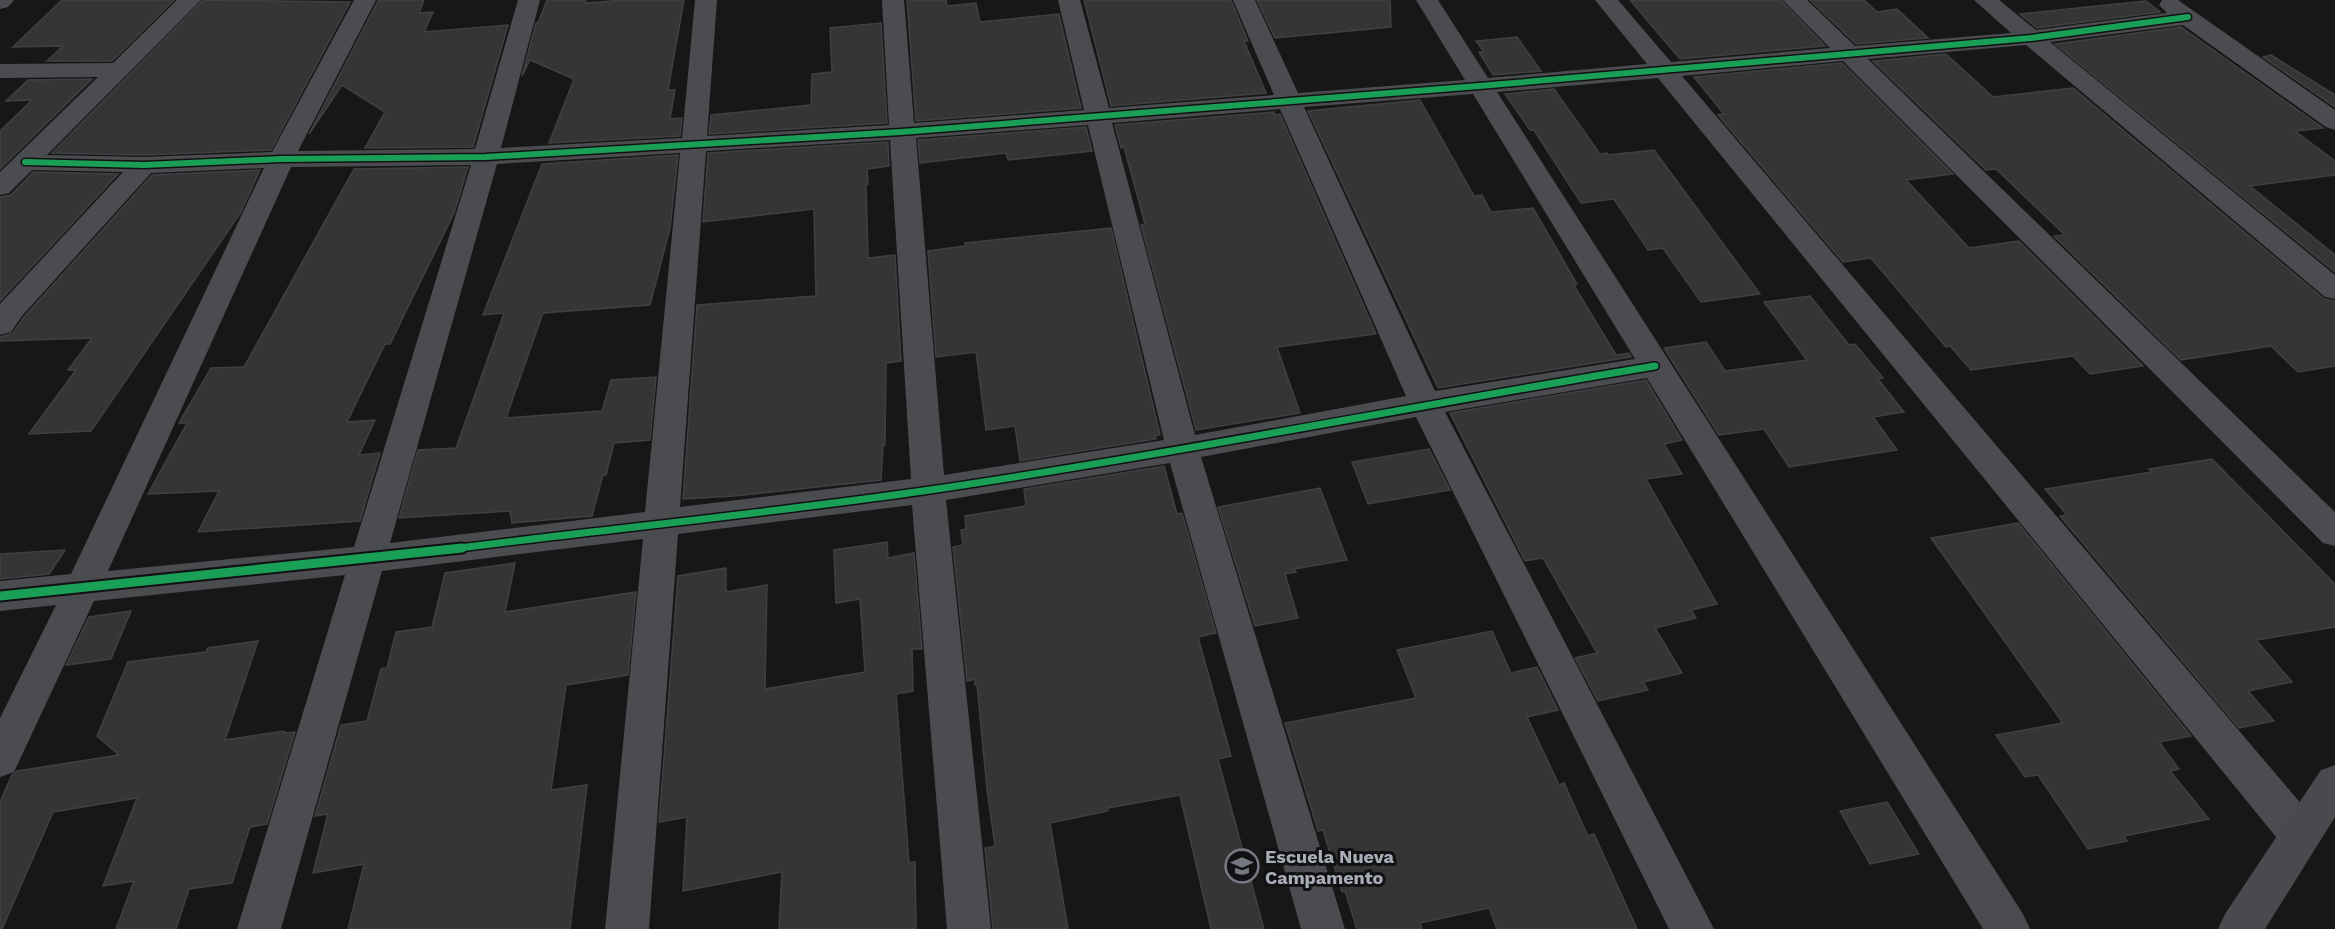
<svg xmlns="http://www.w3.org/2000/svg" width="2335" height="929" font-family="'Work Sans',sans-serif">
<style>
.building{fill:#353536;stroke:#3f4043;stroke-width:1.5}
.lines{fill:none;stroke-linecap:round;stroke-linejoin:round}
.street{fill:#4b4c50;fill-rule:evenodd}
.secondary{fill:#4a4a4e;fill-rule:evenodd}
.cycleway-far2-casing{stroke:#111113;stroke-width:9}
.cycleway-far1-casing{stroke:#111113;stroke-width:10}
.cycleway-casing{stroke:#111113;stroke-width:13}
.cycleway-far2{stroke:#1a9f57;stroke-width:6}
.cycleway-far1{stroke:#1a9f57;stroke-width:7}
.cycleway{stroke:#1a9f57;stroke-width:9}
.labels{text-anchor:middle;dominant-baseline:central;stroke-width:6;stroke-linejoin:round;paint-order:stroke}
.near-poi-label{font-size:18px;font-weight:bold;fill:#a8adb8;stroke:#111113;text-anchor:start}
</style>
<rect width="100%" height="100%" fill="#171717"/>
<!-- building -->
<g class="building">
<polygon points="62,0 174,0 112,61 47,61 63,46 13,47"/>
<polygon points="203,0 350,2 271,150 144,155 52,153"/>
<polygon points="424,0 419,13 433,12 424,32 508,25 473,147 365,148 385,112 342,85 309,134 378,1"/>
<polygon points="547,0 586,0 585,3 625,0 684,0 668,90 675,90 670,119 682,118 680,136 549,143 574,79 530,60 522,76 536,23 538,23"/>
<polygon points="907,0 946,0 947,6 976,3 980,22 1059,14 1081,108 916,121"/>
<polygon points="1084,0 1231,0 1248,41 1244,41 1266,93 1111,106"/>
<polygon points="1257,0 1390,0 1391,27 1275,38"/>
<polygon points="1630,0 1781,0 1825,46 1680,59"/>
<polygon points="1810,0 1864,0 1877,12 1897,9 1928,38 1856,44"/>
<polygon points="2146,1 2160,12 2037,28 2020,14"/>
<polygon points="881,23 887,123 709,134 711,115 811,105 812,74 832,72 830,28"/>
<polygon points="2181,27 2323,128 2295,131 2335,161 2335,175 2250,186 2335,255 2335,272 2055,44"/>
<polygon points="1517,37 1541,71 1493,75 1479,52 1484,52 1476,41"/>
<polygon points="1946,54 1993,97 2073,88 2324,299 2335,301 2335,366 2298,372 2271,346 2181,360 2054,236 2065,235 1996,169 1986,170 1873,61"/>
<polygon points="2271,55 2335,95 2335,107 2263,57"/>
<polygon points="1842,63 1953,174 1906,180 1969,248 2019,241 2143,366 2090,374 2073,356 1971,370 1950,346 1946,347 1871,258 1843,262 1718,115 1724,114 1694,77"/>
<polygon points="92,79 0,169 0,131 32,100 6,101 28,80"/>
<polygon points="1554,89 1600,154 1607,153 1608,155 1654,150 1760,294 1701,302 1663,248 1648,250 1614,199 1581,203 1534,130 1530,130 1505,94"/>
<polygon points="1420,100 1474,196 1482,195 1491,212 1533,208 1577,284 1573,284 1616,355 1629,353 1631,357 1438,388 1308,111"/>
<polygon points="1274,112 1275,115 1280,114 1376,334 1277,347 1300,413 1196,430 1141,225 1145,224 1124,147 1121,148 1115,125"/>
<polygon points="1086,127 1092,151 1008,160 1006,153 920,163 918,140"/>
<polygon points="888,142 889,166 867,169 868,184 866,184 868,258 895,255 901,361 886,363 885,445 883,445 881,480 734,496 683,499 697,305 816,296 814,209 703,222 708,153"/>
<polygon points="678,155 670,228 650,305 543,313 506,418 602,411 611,380 656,377 650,440 614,443 606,475 603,475 592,516 512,523 510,511 399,518 418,450 456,448 504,313 483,315 542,164"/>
<polygon points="468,167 454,213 390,344 385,344 347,422 375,420 359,455 380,453 360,521 198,532 219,491 148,494 187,423 179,423 211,368 244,367 354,169"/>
<polygon points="260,170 241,212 91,431 29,434 76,370 68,370 92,338 0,341 0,337 13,333 24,317 152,175"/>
<polygon points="33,172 118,174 0,301 0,197 11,195"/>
<polygon points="1111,228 1160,435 1155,436 1156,439 1020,461 1015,426 986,430 976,352 936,357 928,251 965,246 965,243"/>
<polygon points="1810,296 1849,345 1855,344 1883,378 1878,379 1904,412 1873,417 1897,450 1789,467 1764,429 1719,435 1664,348 1706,342 1725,371 1807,360 1764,302"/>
<polygon points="1646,380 1682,440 1664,444 1682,474 1646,479 1717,604 1691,610 1696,618 1655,628 1682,673 1643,682 1648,690 1598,701 1575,658 1597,653 1543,558 1525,561 1450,413"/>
<polygon points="1429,449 1450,490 1368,504 1352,462"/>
<polygon points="2212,459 2335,584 2335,627 2256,640 2292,682 2248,691 2274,721 2239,728 2060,516 2067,515 2045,489 2152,472 2149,469"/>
<polygon points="1164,466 1177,514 1182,513 1216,633 1198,637 1231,756 1218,759 1264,929 1211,929 1180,795 1108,808 1108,811 1050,823 1068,929 993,929 985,848 995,846 987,789 977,685 975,685 975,679 967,681 953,547 963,545 961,530 966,529 965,516 1026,506 1024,489"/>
<polygon points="1320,488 1347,560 1294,569 1296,572 1285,574 1298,618 1255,626 1218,507"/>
<polygon points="2018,523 2191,736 2159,742 2179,769 2170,771 2209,819 2124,836 2127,841 2088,849 2038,775 2025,777 1996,735 2063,723 1931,538"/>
<polygon points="887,542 888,558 914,553 922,649 912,649 913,691 896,694 909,863 915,862 916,929 779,929 782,872 683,891 687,817 659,822 678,576 726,568 726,592 767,585 765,689 865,672 860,599 836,603 834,550"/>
<polygon points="65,550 49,574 0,579 0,554"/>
<polygon points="515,563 505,612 636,592 628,675 566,685 551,790 587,785 570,929 348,929 364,864 313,873 328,814 315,816 341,725 367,721 381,669 387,668 396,632 432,627 445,573"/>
<polygon points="131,611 111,659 66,665 89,617"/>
<polygon points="1492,631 1511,673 1537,667 1558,710 1527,717 1559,785 1564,783 1588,836 1594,834 1637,929 1497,929 1489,908 1420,923 1422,929 1357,929 1345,891 1342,892 1323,830 1318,831 1285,723 1416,698 1397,650"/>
<polygon points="258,641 225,740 284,731 284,733 295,732 267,824 250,827 232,883 189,889 176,929 116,929 134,881 103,886 137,798 53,812 2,929 0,929 0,802 12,775 17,771 119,755 97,736 128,662 206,652 208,648"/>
<polygon points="1887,802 1919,854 1870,864 1840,811"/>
</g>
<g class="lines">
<!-- street -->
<g class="street">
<polygon points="0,0 14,0 8,7 0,9"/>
<path d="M177 0H201L47 155 144 157 272 152 354 0H376L298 151 475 149 518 0H540L501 148 682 138 695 0H717L707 136 889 125 882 0H904L914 123 1084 110 1058 0H1080L1109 108 1274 95 1233 0H1255L1298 93 1465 80 1416 0H1438L1488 78 1647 64 1595 0H1618L1671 62 1830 48 1783 0H1807L1855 46 2011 33 1974 0H1999L2036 30 2167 13 2159 5 2162 0H2178L2335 110V130L2326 127 2183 25 2050 42 2335 275V299L2325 297 2026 45 1868 59 2335 512V546L2323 543 1843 61 1682 76 2315 820 2321 834 2315 848 2300 853 2285 848 1658 78 1497 92 2023 914 2030 929H1983L1647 378 1445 412 1714 929H1669L1416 417 1201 457 1345 929H1301L1170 463 946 500 991 929H947L912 505 678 534 649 929H605L643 539 382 571 281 929H237L345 575 94 601 14 772 0 777V718L56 605 0 611V581L71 574 264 168 151 173 22 316 11 332 0 335V304L123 172 32 170 9 193 0 195V172L98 77 0 78V64L113 63ZM1473 94 1635 359 1435 391 1304 107ZM1280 109 1406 396 1195 435 1112 123ZM1088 125 1164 440 944 475 916 138ZM890 140 911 479 680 507 706 151ZM680 153 645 512 390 543 497 164ZM471 165 354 547 108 571 291 167Z"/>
</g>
<!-- secondary -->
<polygon class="secondary" points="2335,765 2335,817 2265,929 2218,929 2225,914 2321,770"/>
<defs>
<polyline id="cycleway-far2" points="25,162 144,165 281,159 486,157 901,132 1479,86 2031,38 2188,17"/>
<path id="cycleway-far1" d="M450 549C610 529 771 513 930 490 1173 454 1413 406 1655 366"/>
<polyline id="cycleway" points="0,596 462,548"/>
</defs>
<!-- cycleway-far2 casing -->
<use href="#cycleway-far2" class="cycleway-far2-casing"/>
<!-- cycleway-far1 casing -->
<use href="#cycleway-far1" class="cycleway-far1-casing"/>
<!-- cycleway casing -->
<use href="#cycleway" class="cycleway-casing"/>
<!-- cycleway-far2 -->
<use href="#cycleway-far2" class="cycleway-far2"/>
<!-- cycleway-far1 -->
<use href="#cycleway-far1" class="cycleway-far1"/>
<!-- cycleway -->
<use href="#cycleway" class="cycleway"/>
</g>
<!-- icons -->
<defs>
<symbol id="school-ring" viewBox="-11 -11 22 22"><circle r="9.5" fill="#111113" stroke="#757880" stroke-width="1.5"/><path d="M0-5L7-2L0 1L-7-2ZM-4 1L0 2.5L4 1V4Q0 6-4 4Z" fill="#757880"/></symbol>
</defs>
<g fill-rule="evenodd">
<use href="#school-ring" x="1223" y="847" width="38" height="38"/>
</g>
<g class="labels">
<!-- near-poi labels -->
<g class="near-poi-label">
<text x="1265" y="856">Escuela Nueva<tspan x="1265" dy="21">Campamento</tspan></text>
</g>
</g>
</svg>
